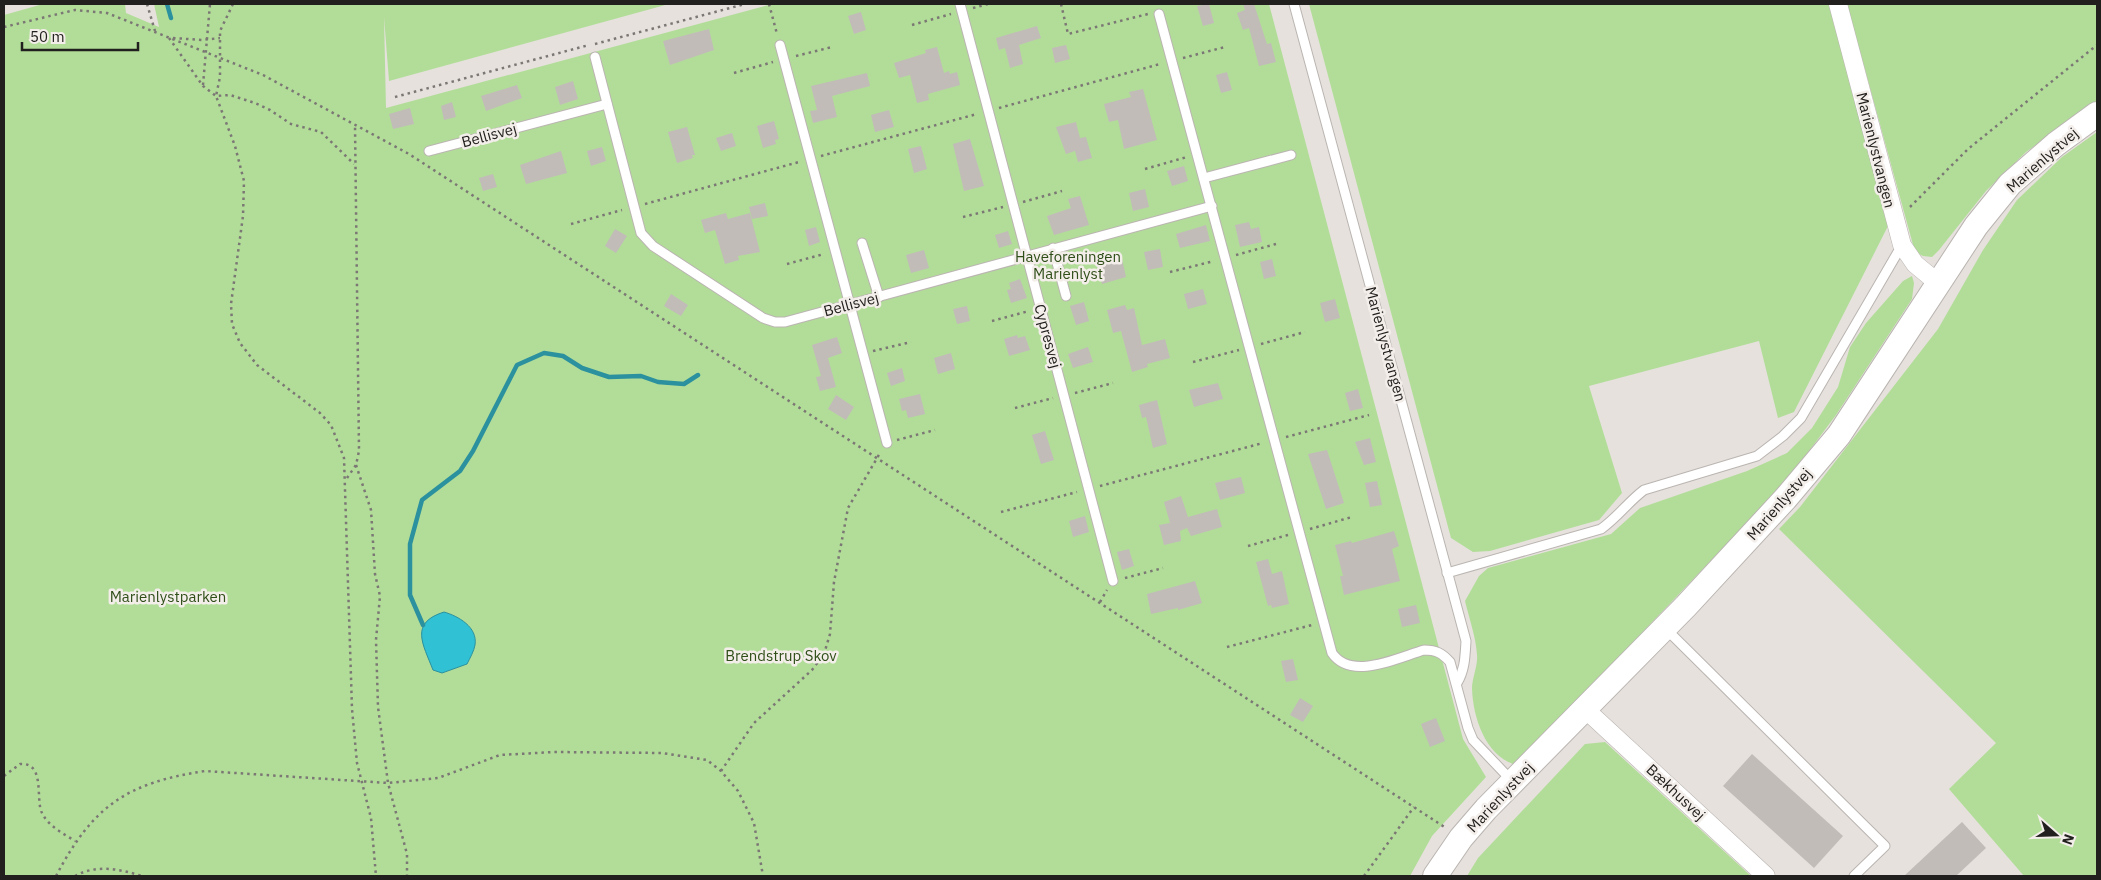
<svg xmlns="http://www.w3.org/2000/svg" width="2101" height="880" font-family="'IBM Plex Sans',sans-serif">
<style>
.green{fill:#b2dd99}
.water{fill:#31c1d5;stroke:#2c919e}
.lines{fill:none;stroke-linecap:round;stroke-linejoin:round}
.stream{stroke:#2c919e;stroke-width:4.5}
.building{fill:#c1bcb8}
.lane-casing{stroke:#bab5b1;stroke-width:11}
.street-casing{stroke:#bab5b1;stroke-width:19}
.secondary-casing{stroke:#bab5b1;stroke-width:26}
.path{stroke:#7b7774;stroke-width:2.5;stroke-dasharray:2.5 4;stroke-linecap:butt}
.lane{stroke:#fff;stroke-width:9}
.street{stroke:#fff;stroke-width:18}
.secondary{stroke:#fff;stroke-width:24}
.labels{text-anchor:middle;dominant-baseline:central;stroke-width:5;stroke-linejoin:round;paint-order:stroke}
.street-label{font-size:15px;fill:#22201e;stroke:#f3eeea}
.park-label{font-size:15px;fill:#2f4e18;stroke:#f3eeea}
</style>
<rect width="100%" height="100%" fill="#e6e1dd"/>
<!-- green -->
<g class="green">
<polygon points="43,4 125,4 126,13 159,27 154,4 669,4 389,81 384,17 386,108 772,4 1269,4 1463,739 1486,777 1432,836 1410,876 4,876 4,15"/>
<polygon points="1309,4 1830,4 1888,226 1794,412 1778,418 1759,341 1589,386 1622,493 1599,520 1490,551 1473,552 1451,538"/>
<polygon points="1847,4 2097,4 2097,102 2026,152 1986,191 1939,250 1932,257 1923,256 1915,252"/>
<polygon points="2097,132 2097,876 2024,876 1949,789 1996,743 1779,529 1800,507 1938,329 1983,250 2017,200 2062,157"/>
<path d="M1912 276 1914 283 1912 299 1836 415 1785 483 1531 749 1513 764C1485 754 1473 717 1472 689 1472 678 1478 666 1477 655 1476 637 1469 618 1465 601L1479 576 1488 568 1611 534 1640 508 1747 471 1787 453 1812 428 1838 387 1850 347 1866 323 1903 281Z"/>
<polygon points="1605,742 1751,876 1467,876 1478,858 1585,744"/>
</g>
<!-- water -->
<path class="water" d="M444 612C458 616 478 627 475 645 474 651 470 658 467 664L442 673 433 670C423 644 409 623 444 612Z"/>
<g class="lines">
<!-- stream -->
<g class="stream">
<polyline points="167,4 171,18"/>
<polyline points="423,625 410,595 410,544 422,500 460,471 473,451 517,365 544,353 563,356 582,368 609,377 641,376 658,382 684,384 698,375"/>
</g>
</g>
<!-- building -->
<g class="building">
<polygon points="1209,4 1214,23 1203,26 1197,6"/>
<polygon points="1243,4 1254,4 1267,44 1271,43 1276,62 1259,66 1249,28 1243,30 1237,13 1245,10"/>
<polygon points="861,12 866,30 854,34 848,16"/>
<polygon points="1037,26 1041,38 1019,45 1023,64 1010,68 1005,48 999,50 996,38"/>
<polygon points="709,29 714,50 670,65 663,41"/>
<polygon points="1066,45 1070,59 1055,63 1052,48"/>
<polygon points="937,47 944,73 949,71 950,74 957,72 960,85 928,94 929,100 917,103 910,75 899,78 894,63 926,53 925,50"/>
<polygon points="1227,72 1232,90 1221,93 1216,75"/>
<polygon points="867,73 870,86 832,96 837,117 813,123 810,111 817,110 811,86"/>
<polygon points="573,81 578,99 560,105 555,87"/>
<polygon points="517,85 522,98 486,111 481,96"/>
<polygon points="1143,89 1157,140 1124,149 1118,120 1109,122 1104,104 1131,97 1129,92"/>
<polygon points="452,102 456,117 444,120 441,106"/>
<polygon points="410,108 414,124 393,129 389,114"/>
<polygon points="889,110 894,127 875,132 871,115"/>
<polygon points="774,121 779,139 775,140 776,144 763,148 757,126"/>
<polygon points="1076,122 1080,138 1086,137 1092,158 1078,162 1075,151 1066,154 1056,127"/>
<polygon points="687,127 695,155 692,155 693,158 677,163 668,132"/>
<polygon points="732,133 736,146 721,151 716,138"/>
<polygon points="970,139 984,186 964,191 953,144"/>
<polygon points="921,146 927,169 914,173 908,149"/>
<polygon points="602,147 606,161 591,166 587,151"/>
<polygon points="561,151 567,173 526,184 520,165"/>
<polygon points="1184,166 1188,181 1172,186 1167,171"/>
<polygon points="493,174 497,187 483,191 479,178"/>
<polygon points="1145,189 1149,207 1133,211 1129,193"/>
<polygon points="1080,196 1089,225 1054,235 1047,216 1071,208 1068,199"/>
<polygon points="765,203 768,216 752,219 749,207"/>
<polygon points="726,213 728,219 750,213 760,252 738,256 739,260 725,264 715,230 705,233 701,220"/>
<polygon points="1249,222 1251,229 1259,227 1262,242 1240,247 1235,225"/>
<polygon points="1206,225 1210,241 1180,248 1176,234"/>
<polygon points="816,227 820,242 809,246 805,230"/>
<polygon points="615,229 627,236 616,253 605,246"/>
<polygon points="1008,231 1012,244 999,248 995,235"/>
<polygon points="1160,249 1163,267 1148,270 1144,252"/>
<polygon points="924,250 929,268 911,273 906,255"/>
<polygon points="1122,259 1126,277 1102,284 1097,265"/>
<polygon points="1272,259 1276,276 1264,279 1260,262"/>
<polygon points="1020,279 1027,298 1011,303 1007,290 1011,289 1009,283"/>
<polygon points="1203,289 1207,304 1188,309 1184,294"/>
<polygon points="671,294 688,305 681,316 664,306"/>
<polygon points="1335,299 1340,318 1325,322 1320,303"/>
<polygon points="1084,302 1089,321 1076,325 1070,306"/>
<polygon points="1125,305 1127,310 1134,308 1142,345 1165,339 1170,358 1147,364 1148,367 1132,372 1121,331 1113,333 1107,310"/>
<polygon points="967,306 970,321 957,324 953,309"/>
<polygon points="1017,335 1018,338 1025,336 1030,350 1009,356 1004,339"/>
<polygon points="837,337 842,353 828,358 836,387 820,391 816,377 821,376 812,345"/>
<polygon points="1088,347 1093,362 1073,368 1068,354"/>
<polygon points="951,353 955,369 938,374 934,358"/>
<polygon points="902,368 905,381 891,386 887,373"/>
<polygon points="1218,383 1223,399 1194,407 1189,390"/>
<polygon points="1358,389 1363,408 1350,411 1345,393"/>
<polygon points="920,394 925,414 908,418 906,410 902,411 899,399"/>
<polygon points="836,395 854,407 846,420 828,409"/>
<polygon points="1157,400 1167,444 1153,448 1146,417 1142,418 1139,405"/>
<polygon points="1045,431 1054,460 1041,464 1032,435"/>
<polygon points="1370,438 1376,462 1364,465 1355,442"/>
<polygon points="1327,450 1344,503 1326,509 1308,454"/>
<polygon points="1241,477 1245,493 1220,500 1215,483"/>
<polygon points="1377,481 1382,505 1370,507 1365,483"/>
<polygon points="1181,496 1188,517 1217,509 1222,527 1191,536 1187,528 1180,531 1181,541 1164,545 1159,525 1170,523 1164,502"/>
<polygon points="1085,516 1089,532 1073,537 1069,521"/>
<polygon points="1394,531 1399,546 1392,549 1400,581 1344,595 1340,576 1343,576 1335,545 1351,541 1352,543"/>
<polygon points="1129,549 1134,566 1122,570 1117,552"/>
<polygon points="1268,559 1272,574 1282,571 1289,604 1272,608 1271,605 1268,606 1256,562"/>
<polygon points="1195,581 1202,603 1178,610 1178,608 1151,614 1147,594"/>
<polygon points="1416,605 1420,623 1402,627 1398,609"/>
<polygon points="1293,659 1298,680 1286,682 1281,661"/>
<polygon points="1300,698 1313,706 1303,722 1290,715"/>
<polygon points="1436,718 1445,741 1430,747 1421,724"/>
<polygon points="1752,754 1843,836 1814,868 1723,786"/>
<polygon points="1962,822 1986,848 1956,876 1904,876"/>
</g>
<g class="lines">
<defs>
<g id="lane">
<polyline points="960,4 1113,581"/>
<path d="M1294 4 1466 641C1465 656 1465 670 1457 683"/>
<path d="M1159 14 1332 653C1351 681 1397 658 1424 650 1436 650 1442 653 1450 662L1468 728 1473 740 1512 781"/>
<polyline points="780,45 887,443"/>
<polyline points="595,57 641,233 653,246 763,318 775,322 785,322 1212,206"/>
<polyline points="429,151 607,104"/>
<polyline points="1204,178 1291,155"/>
<polyline points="862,243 879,297"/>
<polyline points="1053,248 1066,296"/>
<path d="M1447 573 1601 529C1618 517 1628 502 1644 490L1757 456 1783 436 1801 418 1902 245"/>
<polyline points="1665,628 1885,846 1854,876"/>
</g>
<g id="street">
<polyline points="1838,4 1902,245 1915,264 1938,283"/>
<polyline points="1585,709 1766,876"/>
</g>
<polyline id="secondary" points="1435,876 1461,838 1486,809 1686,606 1785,499 1839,435 1976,226 2010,184 2056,144 2097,114"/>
</defs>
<!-- lane casing -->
<use href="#lane" class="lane-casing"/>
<!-- street casing -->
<use href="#street" class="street-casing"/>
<!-- secondary casing -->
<use href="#secondary" class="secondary-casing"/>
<!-- path -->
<g class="path">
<polyline points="147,4 155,31"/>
<polyline points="233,4 220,31 220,77 216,96 235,146 244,181 243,216 231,304 232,324 240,343 257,365 320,413 331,425 344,458 352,709 357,763 371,818 376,876"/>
<polyline points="769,4 777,34"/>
<polyline points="1061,4 1068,34 1148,14"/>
<polyline points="973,8 988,4"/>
<polyline points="912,25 951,14"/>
<polyline points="4,27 75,10 107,13 263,75 409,154 1446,828"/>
<polyline points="169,38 203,86 216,96 230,95 255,103 270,110 291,124 321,132 354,164"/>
<polyline points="173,38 202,40 220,38"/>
<polyline points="595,44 745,4"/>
<polyline points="796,56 832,47"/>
<polyline points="1183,58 1225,47"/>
<polyline points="734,73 773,62"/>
<polyline points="203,85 210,4"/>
<polyline points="395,97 589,45"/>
<polyline points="999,108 1160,64"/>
<polyline points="821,156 977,114"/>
<polyline points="1145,169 1187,157"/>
<polyline points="1023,202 1062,191"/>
<polyline points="645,204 799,162"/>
<polyline points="1910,207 1968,149 2097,45"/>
<polyline points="963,217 1003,207"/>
<polyline points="571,224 622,210"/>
<polyline points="1236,255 1276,244"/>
<polyline points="787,264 824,254"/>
<polyline points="1170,272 1214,261"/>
<polyline points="992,321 1029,311"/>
<polyline points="1261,344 1305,332"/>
<polyline points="873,351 911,342"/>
<polyline points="1193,362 1239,350"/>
<polyline points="1075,393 1113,383"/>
<polyline points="1015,408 1053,398"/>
<polyline points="1286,437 1369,415"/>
<polyline points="897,440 935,430"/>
<polyline points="356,465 371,510 375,574 380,596 376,640 378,707 388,783 407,854 407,876"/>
<polyline points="347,478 356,465 359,451 355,125"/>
<polyline points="1100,486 1263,443"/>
<polyline points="1001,512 1077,492"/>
<polyline points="1310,529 1352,517"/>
<polyline points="1248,546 1288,535"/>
<polyline points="1125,578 1163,568"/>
<polyline points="1100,602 1107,590"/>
<polyline points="1227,647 1312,625"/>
<polyline points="721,771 754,723 812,670 824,654 830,634 834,582 848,508 880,453"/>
<path d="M4 776 20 764C46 762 35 800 42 813 48 826 64 834 75 841"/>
<path d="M56 876C93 806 126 783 205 771L388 783 438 778 500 755 554 752 662 753 707 760 721 771 738 791 754 823 763 876"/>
<path d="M75 876C97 864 119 869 142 876"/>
<polyline points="1364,876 1414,807"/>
</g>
<!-- lane -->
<use href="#lane" class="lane"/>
<!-- street -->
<use href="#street" class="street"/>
<!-- secondary -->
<use href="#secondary" class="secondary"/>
</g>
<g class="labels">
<!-- street labels -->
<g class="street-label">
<text transform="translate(489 135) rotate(-15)">Bellisvej</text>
<text transform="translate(1876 150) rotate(76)">Marienlystvangen</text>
<text transform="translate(2042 160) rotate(-41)">Marienlystvej</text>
<text transform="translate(851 304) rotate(-15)">Bellisvej</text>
<text transform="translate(1048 336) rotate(75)">Cypresvej</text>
<text transform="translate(1386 344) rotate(75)">Marienlystvangen</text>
<text transform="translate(1779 504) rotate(-49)">Marienlystvej</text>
<text transform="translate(1676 792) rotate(43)">Bækhusvej</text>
<text transform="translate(1500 797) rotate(-47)">Marienlystvej</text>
</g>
<!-- park labels -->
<g class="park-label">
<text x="1068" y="256">Haveforeningen<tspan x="1068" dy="17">Marienlyst</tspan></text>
<text x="168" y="596">Marienlystparken</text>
<text x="781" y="655">Brendstrup Skov</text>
</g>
</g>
<!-- border -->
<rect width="2101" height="880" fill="none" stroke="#22201e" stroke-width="10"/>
<!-- north arrow -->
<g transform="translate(2056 835) rotate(110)" stroke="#f3eeea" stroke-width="4" paint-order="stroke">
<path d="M0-4L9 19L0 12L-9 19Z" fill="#22201e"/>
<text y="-8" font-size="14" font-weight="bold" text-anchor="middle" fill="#22201e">N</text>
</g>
<!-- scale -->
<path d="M22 42v8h116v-8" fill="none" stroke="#22201e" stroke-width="2.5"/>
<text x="30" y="42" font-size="15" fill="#22201e" stroke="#f3eeea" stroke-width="4" paint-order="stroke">50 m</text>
</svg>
